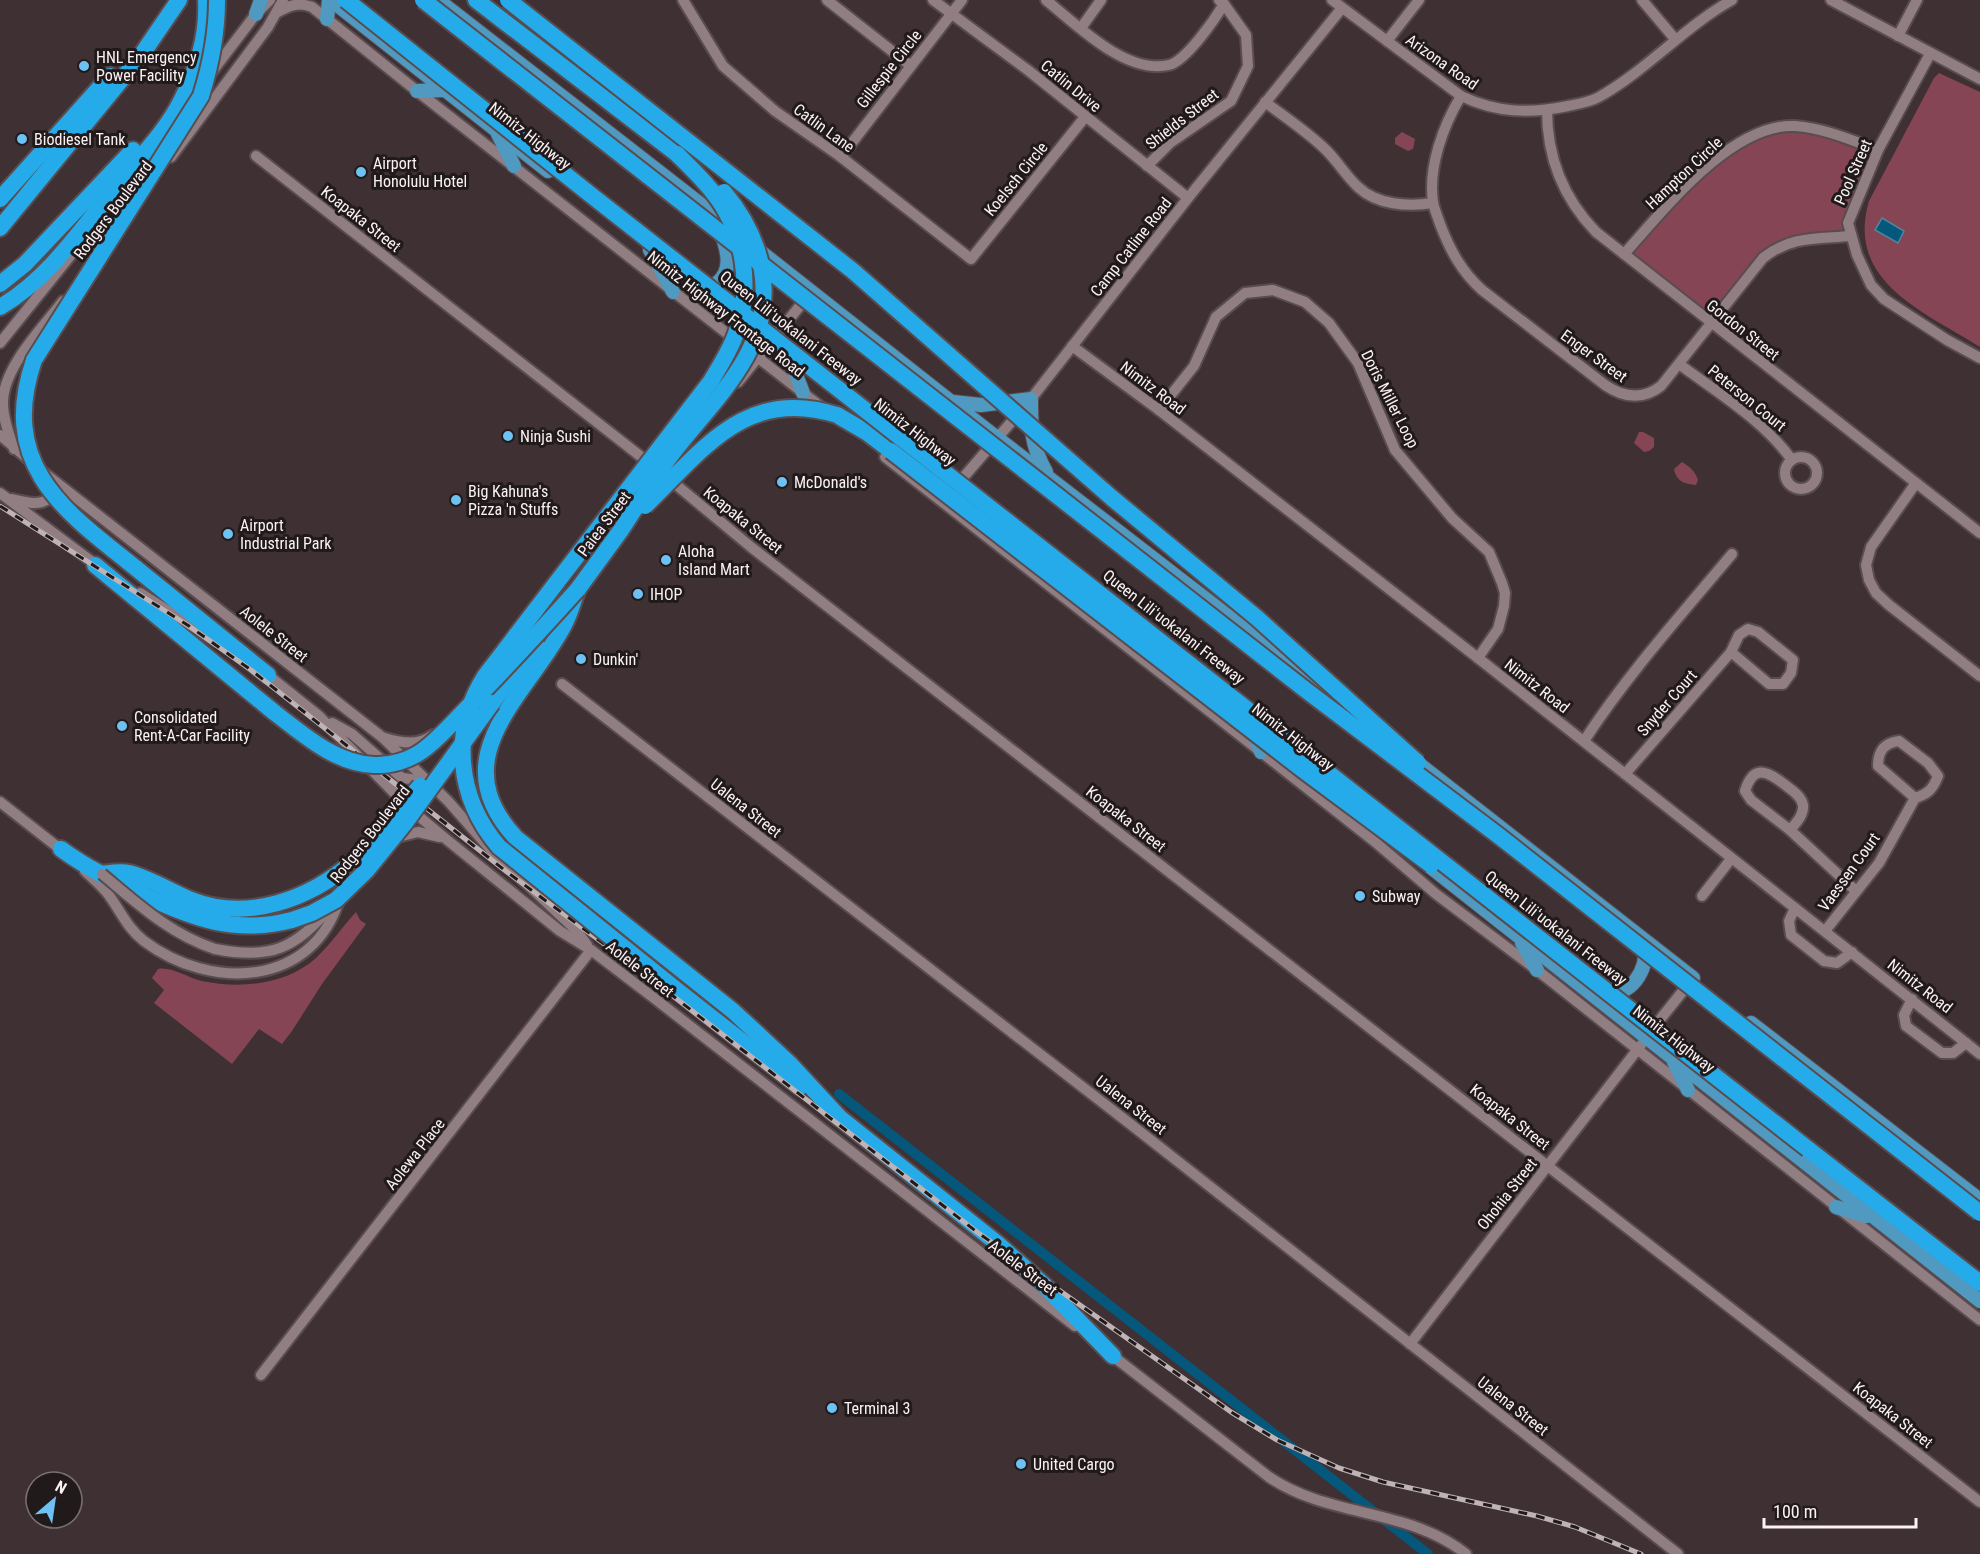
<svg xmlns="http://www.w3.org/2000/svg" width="1980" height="1554" font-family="'Roboto Condensed',sans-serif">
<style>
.green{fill:#854555}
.water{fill:#05577b;stroke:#4f869f;stroke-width:1.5}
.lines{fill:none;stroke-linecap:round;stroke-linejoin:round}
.canal{stroke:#05577b;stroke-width:10}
.minor-casing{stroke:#594c4f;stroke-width:14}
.major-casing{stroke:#594c4f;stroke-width:16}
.highway-casing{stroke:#594c4f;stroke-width:20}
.minor{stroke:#907e82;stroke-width:10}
.major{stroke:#5099c0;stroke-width:14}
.highway{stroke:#26abea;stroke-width:16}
.rail-casing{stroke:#bfb3b5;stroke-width:5}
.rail{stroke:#211a1b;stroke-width:3;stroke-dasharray:9;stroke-linecap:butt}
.minor-bridge-casing{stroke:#594c4f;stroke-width:14;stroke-linecap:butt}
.highway-bridge-casing{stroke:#594c4f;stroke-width:20;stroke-linecap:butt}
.minor-bridge{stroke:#907e82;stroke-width:10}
.highway-bridge{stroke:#26abea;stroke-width:16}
.poi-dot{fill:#6dc2f3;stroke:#211a1b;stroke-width:2}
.labels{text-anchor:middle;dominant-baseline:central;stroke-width:6;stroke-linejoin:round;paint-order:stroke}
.poi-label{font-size:16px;fill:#fcf2f4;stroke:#211a1b;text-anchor:start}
.street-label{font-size:16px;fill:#fcf2f4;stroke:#211a1b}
</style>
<rect width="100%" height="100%" fill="#3f3033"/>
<!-- green -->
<g class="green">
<path d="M1939 73 1980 92V347C1925 312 1845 282 1869 201L1934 78Z"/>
<polygon points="1792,126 1878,150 1855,201 1850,236 1781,245 1711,324 1624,254 1671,202 1742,140"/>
<polygon points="1402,132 1415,139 1413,149 1408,151 1395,144 1395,138"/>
<polygon points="1639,432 1643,432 1654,438 1654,447 1649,451 1644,452 1634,443"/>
<path d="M1682 462C1690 467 1695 471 1698 480L1696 485C1684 484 1676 481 1674 469Z"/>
<path d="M356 912 360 920 366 924 322 984 292 1031 282 1044 259 1029 232 1064 154 1003 164 990 152 978 158 969C171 966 188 978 202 981 240 989 286 985 316 958 331 944 342 927 356 912Z"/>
</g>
<!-- water -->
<polygon class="water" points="1882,218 1904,231 1898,243 1875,230"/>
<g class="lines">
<!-- canal -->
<polyline class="canal" points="839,1094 1428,1554"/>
<defs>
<g id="minor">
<polyline points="683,0 723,66 775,111 841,157 971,259 1085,117"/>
<polyline points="827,0 911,66"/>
<polyline points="933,0 1029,71 1188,198"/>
<path d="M1046 0C1077 25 1126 75 1169 65 1186 61 1215 19 1224 4"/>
<path d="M1332 0 1461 96C1497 113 1530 114 1568 106 1578 104 1590 102 1599 97 1647 70 1684 27 1732 0"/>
<polyline points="1642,0 1675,39"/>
<polyline points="1831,0 1980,79"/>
<path d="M278 12C290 5 299 2 312 7L417 91 825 410"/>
<polyline points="1081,28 1101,0"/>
<polyline points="1898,36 1917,0"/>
<polyline points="1387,41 1419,0"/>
<polyline points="1930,54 1878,150 1848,223 1857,255 1871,285 1884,299 1947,340 1980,358"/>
<polyline points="211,73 256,14 270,0"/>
<path d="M1461 96C1443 126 1428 167 1433 202 1434 209 1438 217 1440 224 1450 250 1461 271 1482 290L1605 385C1624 398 1643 400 1661 386L1763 258C1790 236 1817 239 1850 236"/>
<path d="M1265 102C1285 117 1306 131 1324 148 1337 160 1345 175 1358 187 1377 205 1408 207 1433 203"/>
<path d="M1547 110C1547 157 1563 198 1596 232L1980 533"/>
<polyline points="256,156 653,466"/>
<polyline points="171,157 268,27 283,0"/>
<polyline points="841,157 962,0"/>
<polyline points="1147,166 1170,143 1231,101 1248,66 1246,35 1224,4 1219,0"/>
<path d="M1624 254C1663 211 1731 123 1795 126 1824 128 1851 140 1878 150"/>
<polyline points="0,343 75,250"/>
<polyline points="1072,346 1159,410 1478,658 1980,1054"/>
<path d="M1679 364C1718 393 1763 420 1792 460"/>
<polyline points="738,382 808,296"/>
<polyline points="1159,410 1194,366 1216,317 1245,293 1273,290 1305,302 1329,323 1358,363 1395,450 1452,518 1489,552 1502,583 1505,593 1504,606 1498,629 1478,658"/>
<polyline points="0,435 43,472 382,737 448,801 492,851 576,930 587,945"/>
<path d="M14 449C9 434 3 419 3 404 2 368 42 329 63 301"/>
<polyline points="885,457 1213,714 1374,841 1436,894 1537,970 1980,1320"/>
<circle cx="1801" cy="473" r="16"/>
<polyline points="668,478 751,547 1980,1502"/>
<polyline points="1916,483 1871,547 1866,565 1869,580 1876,593 1889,605 1980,676"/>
<polyline points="956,486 1031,399 1188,198 1342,8"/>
<polyline points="0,493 99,567"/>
<path d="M12 499C33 504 41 507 59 492"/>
<polyline points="140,593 216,641"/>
<polyline points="264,672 319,716 409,808 446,839 560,931 591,950 654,998 1075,1326"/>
<polyline points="562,684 1129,1123 1678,1554"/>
<polyline points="332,723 352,734 402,778 428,781"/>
<path d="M385 738C402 743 418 746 433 735"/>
<path d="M1584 741C1627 675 1681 615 1732 554"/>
<polyline points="1625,774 1731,652 1739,635 1748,629 1758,632 1793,660 1791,673 1783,684 1769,684 1731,652"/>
<polyline points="0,802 64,852"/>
<path d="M1790 830C1796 823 1804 815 1803 805 1801 795 1791 790 1784 784 1766 770 1753 765 1745 791L1751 800 1790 830 1856 891"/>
<polyline points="394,838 418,832 440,837"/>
<path d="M85 871C92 878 101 885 108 894 120 910 127 928 144 941 210 991 314 988 340 897"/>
<polyline points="1702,896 1731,859"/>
<polyline points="1795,908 1789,921 1791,935 1824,961 1837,963 1852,952"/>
<path d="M1825 931 1879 863 1915 798 1878 766C1878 751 1884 743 1899 741L1928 763 1938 776C1933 789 1928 794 1915 798"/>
<path d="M215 949C271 960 294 949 331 907"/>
<polyline points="1912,999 1904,1015 1906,1026 1942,1053 1953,1053 1966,1043"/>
<polyline points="1650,1032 1691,981"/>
<polyline points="1410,1344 1641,1045"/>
<path d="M1109 1353 1269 1477C1329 1518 1409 1508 1466 1554"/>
<polyline points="261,1375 591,950"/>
</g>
<g id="major">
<polyline points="331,0 548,171"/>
<polyline points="438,0 735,231"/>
<polyline points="256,14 261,0"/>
<polyline points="327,19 329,0"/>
<polyline points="417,91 444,90"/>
<polyline points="498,134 514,166"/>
<polyline points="752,245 983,427 1343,705"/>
<polyline points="650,250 673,292"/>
<path d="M699 285C706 288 711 287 717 283 734 270 727 248 720 230"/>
<polyline points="790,359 803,393"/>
<path d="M953 402 981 405 1031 399C1031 429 1031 445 1046 472"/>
<polyline points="1252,729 1261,752"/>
<polyline points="1410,757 1693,978"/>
<polyline points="1423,861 1980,1301"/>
<polyline points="1522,943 1537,970"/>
<path d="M1602 993C1632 998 1648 970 1645 944"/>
<polyline points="1751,1023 1980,1200"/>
<polyline points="1674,1062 1688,1090"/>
<polyline points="1836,1207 1866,1216"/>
</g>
<g id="highway">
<polyline points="476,0 677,154"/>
<polyline points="0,199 110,76"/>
<polyline points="0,228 140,57 179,0"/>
<polyline points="0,284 25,264 133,150"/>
<path d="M0 307C50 278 84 225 120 182 141 156 166 131 181 101 197 70 208 35 206 0"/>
<polyline points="837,415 866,432 891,451"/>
<polyline points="127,561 268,675"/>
<polyline points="95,565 275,713"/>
<path d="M577 591C573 602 570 614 564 625 527 696 440 756 516 838L733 1011 789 1063 839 1117"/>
<polyline points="570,600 621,530"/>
<polyline points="492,703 536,644"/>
<path d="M61 849C87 868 112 880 141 894 193 918 234 935 292 920"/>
<path d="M102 874C110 873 120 871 129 873 149 878 170 891 189 899 248 923 310 899 355 860"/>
<polyline points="673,987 800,1087"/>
<polyline points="830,1110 998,1244 1044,1285 1113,1356"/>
<polyline points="1808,1149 1980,1283"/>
</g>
</defs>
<!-- minor casing -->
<use href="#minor" class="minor-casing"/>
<!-- major casing -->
<use href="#major" class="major-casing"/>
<!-- highway casing -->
<use href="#highway" class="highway-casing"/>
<!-- minor -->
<use href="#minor" class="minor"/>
<!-- major -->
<use href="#major" class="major"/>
<!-- highway -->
<use href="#highway" class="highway"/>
<defs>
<polyline id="rail" points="0,506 189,626 251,670 507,872 646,975 977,1232 1231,1412 1277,1440 1339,1468 1383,1482 1537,1516 1575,1527 1641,1554"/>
</defs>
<!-- rail casing -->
<use href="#rail" class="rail-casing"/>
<!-- rail -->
<use href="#rail" class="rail"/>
<defs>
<path id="minor-bridge" d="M102 874C138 904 170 934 215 949"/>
<g id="highway-bridge">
<polyline points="346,0 596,199 1808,1149"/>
<polyline points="423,0 1307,691 1499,836 1980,1213"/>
<polyline points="508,0 853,271 1112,498 1257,618 1418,763"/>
<polyline points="891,451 1303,770 1431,865"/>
<path d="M645 506C703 450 746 386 837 415"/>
<path d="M621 530C636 507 650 484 666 462 692 426 725 395 746 357 778 299 764 240 724 192"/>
<path d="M127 561C57 506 0 460 34 360L201 96C211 64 217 34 217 0"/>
<path d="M275 713C304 735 336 764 374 765 391 766 409 760 422 751 439 739 454 721 468 707 506 668 542 629 578 589"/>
<polyline points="355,860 420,786"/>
<polyline points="292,920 312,913 336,900 367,870 405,823 492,703"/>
<path d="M673 987 499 847C457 798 450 731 485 676L711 381C720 366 729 352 735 336 751 297 746 246 725 210 713 189 694 171 677 154"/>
</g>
</defs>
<!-- minor-bridge casing -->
<use href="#minor-bridge" class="minor-bridge-casing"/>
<!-- highway-bridge casing -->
<use href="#highway-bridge" class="highway-bridge-casing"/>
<!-- minor-bridge -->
<use href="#minor-bridge" class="minor-bridge"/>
<!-- highway-bridge -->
<use href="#highway-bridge" class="highway-bridge"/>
</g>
<!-- markers -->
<g class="poi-dot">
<circle cx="84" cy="66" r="6"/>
<circle cx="22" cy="139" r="6"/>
<circle cx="361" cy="172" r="6"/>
<circle cx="508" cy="436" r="6"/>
<circle cx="782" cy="482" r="6"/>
<circle cx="456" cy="500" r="6"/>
<circle cx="228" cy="534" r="6"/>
<circle cx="666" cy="560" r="6"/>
<circle cx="638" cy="594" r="6"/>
<circle cx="581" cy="659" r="6"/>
<circle cx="122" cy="726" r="6"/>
<circle cx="1360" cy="896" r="6"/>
<circle cx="832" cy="1408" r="6"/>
<circle cx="1021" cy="1464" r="6"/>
</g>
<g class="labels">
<!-- poi labels -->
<g class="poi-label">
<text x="96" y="57">HNL Emergency<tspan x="96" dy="18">Power Facility</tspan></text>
<text x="34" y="139">Biodiesel Tank</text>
<text x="373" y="163">Airport<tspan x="373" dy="18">Honolulu Hotel</tspan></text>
<text x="520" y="436">Ninja Sushi</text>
<text x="794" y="482">McDonald's</text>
<text x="468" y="491">Big Kahuna's<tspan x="468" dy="18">Pizza 'n Stuffs</tspan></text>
<text x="240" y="525">Airport<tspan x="240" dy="18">Industrial Park</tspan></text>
<text x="678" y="551">Aloha<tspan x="678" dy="18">Island Mart</tspan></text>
<text x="650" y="594">IHOP</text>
<text x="593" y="659">Dunkin'</text>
<text x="134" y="717">Consolidated<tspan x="134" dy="18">Rent-A-Car Facility</tspan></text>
<text x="1372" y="896">Subway</text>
<text x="844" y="1408">Terminal 3</text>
<text x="1033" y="1464">United Cargo</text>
</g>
<!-- street labels -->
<g class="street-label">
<text transform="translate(1442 62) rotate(35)">Arizona Road</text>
<text transform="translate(889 69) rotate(-52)">Gillespie Circle</text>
<text transform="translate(1071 86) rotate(39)">Catlin Drive</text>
<text transform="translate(1182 119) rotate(-38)">Shields Street</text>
<text transform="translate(824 128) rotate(36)">Catlin Lane</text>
<text transform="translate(530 136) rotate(38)">Nimitz Highway</text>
<text transform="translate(1853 172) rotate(-66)">Pool Street</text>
<text transform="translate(1684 173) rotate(-43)">Hampton Circle</text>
<text transform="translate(1016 179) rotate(-51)">Koelsch Circle</text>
<text transform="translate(113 210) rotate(-53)">Rodgers Boulevard</text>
<text transform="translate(361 219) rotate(38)">Koapaka Street</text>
<text transform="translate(1131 247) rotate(-52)">Camp Catline Road</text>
<text transform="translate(726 314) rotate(38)">Nimitz Highway Frontage Road</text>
<text transform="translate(791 328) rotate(38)">Queen Liliʻuokalani Freeway</text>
<text transform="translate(1743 330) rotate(38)">Gordon Street</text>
<text transform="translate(1594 356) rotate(36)">Enger Street</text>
<text transform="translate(1153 388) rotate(37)">Nimitz Road</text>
<text transform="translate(1747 398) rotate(39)">Peterson Court</text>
<text transform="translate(1390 399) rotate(63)">Doris Miller Loop</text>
<text transform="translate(915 432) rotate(38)">Nimitz Highway</text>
<text transform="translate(743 520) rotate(39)">Koapaka Street</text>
<text transform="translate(604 524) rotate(-53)">Paiea Street</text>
<text transform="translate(1174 627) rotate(38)">Queen Liliʻuokalani Freeway</text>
<text transform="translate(274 634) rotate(38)">Aolele Street</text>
<text transform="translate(1537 686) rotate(38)">Nimitz Road</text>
<text transform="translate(1667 703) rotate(-49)">Snyder Court</text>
<text transform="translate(1293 737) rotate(38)">Nimitz Highway</text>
<text transform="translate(746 808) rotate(38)">Ualena Street</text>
<text transform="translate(1126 819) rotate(38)">Koapaka Street</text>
<text transform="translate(370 834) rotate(-52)">Rodgers Boulevard</text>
<text transform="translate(1849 872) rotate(-54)">Vaessen Court</text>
<text transform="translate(1556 928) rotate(38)">Queen Liliʻuokalani Freeway</text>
<text transform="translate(640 969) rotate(38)">Aolele Street</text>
<text transform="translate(1920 986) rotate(38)">Nimitz Road</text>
<text transform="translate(1674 1039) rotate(38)">Nimitz Highway</text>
<text transform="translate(1131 1105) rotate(38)">Ualena Street</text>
<text transform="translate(1510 1117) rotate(38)">Koapaka Street</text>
<text transform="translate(415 1154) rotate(-52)">Aolewa Place</text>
<text transform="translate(1507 1194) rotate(-52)">Ohohia Street</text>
<text transform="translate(1023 1268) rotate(37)">Aolele Street</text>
<text transform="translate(1513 1406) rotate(38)">Ualena Street</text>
<text transform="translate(1893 1415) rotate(38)">Koapaka Street</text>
</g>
</g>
<!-- north arrow -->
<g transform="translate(54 1500) rotate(29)"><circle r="28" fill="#211a1b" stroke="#797072" stroke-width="1.5"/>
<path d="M0-4.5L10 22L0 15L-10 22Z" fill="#6dc2f3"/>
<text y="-9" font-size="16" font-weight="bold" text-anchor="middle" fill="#fcf2f4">N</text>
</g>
<!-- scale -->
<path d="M1764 1518v9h152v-9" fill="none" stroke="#fcf2f4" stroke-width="3"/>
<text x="1773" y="1518" font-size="18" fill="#fcf2f4" stroke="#211a1b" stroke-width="4.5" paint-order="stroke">100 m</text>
</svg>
